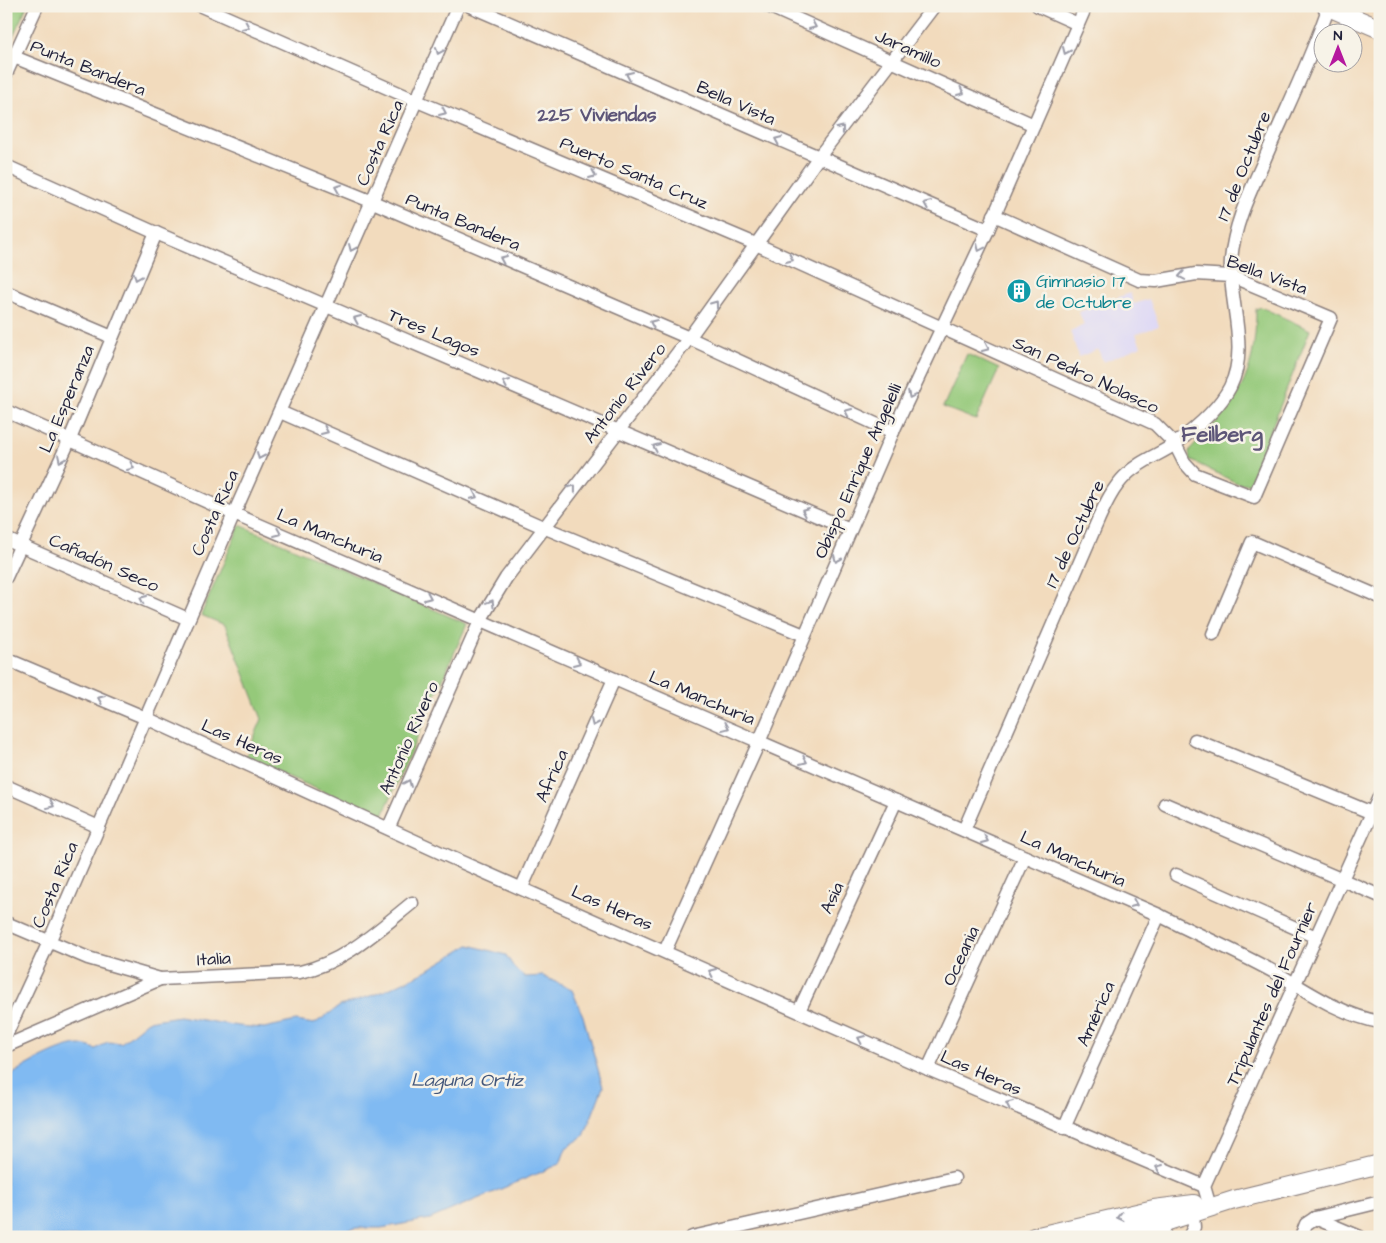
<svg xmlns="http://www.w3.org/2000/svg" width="1386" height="1243" font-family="'Architects Daughter',sans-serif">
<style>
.built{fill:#dbd6f7}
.green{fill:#95c97a;stroke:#5c765a}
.water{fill:#80baf2;stroke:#516e96}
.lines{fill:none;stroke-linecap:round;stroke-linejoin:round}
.street-casing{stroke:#8a7e7c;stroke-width:15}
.secondary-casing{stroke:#8a7e7c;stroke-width:20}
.street{stroke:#fff;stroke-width:12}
.secondary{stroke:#fff;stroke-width:18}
.oneway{stroke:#9c9ca7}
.labels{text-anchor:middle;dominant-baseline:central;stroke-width:5;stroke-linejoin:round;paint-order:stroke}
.street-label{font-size:18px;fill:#22223b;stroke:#f7f3e8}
.culture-label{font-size:18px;fill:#0d838f;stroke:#f7f3e8;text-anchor:start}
.neighbourhood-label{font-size:19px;font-weight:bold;fill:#5d5578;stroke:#f7f3e8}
.water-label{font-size:19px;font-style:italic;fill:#43577b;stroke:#f7f3e8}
.district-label{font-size:22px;font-weight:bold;fill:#5d5578;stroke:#f7f3e8}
</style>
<rect width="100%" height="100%" fill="#f7f3e8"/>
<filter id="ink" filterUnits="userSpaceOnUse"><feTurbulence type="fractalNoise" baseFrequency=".02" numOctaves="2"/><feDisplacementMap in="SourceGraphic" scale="10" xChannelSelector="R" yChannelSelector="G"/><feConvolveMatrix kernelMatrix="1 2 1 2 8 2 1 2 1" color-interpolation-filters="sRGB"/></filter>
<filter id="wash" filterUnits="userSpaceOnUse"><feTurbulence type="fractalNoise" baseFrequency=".0096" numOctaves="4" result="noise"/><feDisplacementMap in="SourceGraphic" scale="20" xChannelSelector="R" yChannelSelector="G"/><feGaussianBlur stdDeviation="1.12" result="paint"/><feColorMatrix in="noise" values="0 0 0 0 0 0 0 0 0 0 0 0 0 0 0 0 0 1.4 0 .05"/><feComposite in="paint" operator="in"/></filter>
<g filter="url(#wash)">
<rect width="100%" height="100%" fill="#f2dbbd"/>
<!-- built -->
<polygon class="built" points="1130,293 1134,304 1149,299 1159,326 1136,334 1141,346 1103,362 1098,349 1079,357 1070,331 1084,325 1079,312"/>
<!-- green -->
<g class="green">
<polygon points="11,6 27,6 6,51 6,16"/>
<path d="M1261 307 1310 330 1250 483 1239 484 1190 460 1189 451C1237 402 1256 380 1256 309Z"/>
<polygon points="967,354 999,369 976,420 943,407"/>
<polygon points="240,525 467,624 382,817 245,758 262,719 225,625 201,615"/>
</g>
<!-- water -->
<path class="water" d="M469 945 506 955 515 969 525 977 543 976 572 990 583 1016 603 1087 584 1136 566 1148 560 1164 430 1219 381 1228H356L321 1237H6V1079C20 1068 63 1044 81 1045 86 1045 92 1048 96 1049L107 1042 121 1043 148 1021 179 1016 238 1026 264 1028 296 1021 314 1024 340 1006 382 992 421 974Z"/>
</g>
<g filter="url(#ink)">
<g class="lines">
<defs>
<g id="street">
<polyline points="201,6 417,101 758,245 1155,424 1175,444 1184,462 1195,474 1254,497 1331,318 1231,276 1196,274 1156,281 1139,280 994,215"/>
<polyline points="470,6 988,230"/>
<polyline points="768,6 1034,125"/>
<polyline points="1038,6 1078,24"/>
<polyline points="14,57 373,202 689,338 893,432"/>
<polyline points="6,74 37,6"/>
<polyline points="6,166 156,233 850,530"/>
<polyline points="6,292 112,337"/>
<path d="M6 411 234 514 1159 915C1200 936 1243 954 1283 977 1313 995 1345 1016 1380 1022"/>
<polyline points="280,412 543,527 804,635"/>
<polyline points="6,539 188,619"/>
<polyline points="6,577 70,439 156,233"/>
<polyline points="1213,634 1252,542 1380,597"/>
<polyline points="6,659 146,718 450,857 928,1069 1204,1186"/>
<polyline points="1195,740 1372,813"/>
<polyline points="6,786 99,827"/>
<polyline points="1165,804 1380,896"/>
<polyline points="389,827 481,619 506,578 689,338 818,158 934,6"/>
<path d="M964 830 1099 518C1106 503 1113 488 1125 476 1139 461 1159 455 1175 444 1195 429 1219 409 1230 387 1250 348 1228 301 1231 260 1234 225 1249 194 1263 163 1285 111 1311 60 1329 6"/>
<polyline points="1176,875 1316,937"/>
<polyline points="522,887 614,679"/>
<path d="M6 923 88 958 160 979 300 972C345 962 377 931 412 903"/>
<polyline points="665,951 759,742 895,427 988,230 1086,6"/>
<polyline points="799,1011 896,801"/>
<polyline points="6,1035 49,942 234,514 458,6"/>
<polyline points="6,1046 160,979"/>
<polyline points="928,1069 1025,857"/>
<polyline points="1064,1128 1159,915"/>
<polyline points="1210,1207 1204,1186 1380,795"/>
<polyline points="1315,1218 1360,1237"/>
<polyline points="692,1237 954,1178"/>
<polyline points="1161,1237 1169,1217"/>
<polyline points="1189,1237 1194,1227 1192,1206"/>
<polyline points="1301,1237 1306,1224 1315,1218 1380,1202"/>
</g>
<g id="secondary">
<polyline points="1326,6 1380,29"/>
<polyline points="1034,1237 1154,1209 1194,1204"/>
<polyline points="1100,1237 1162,1223 1234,1200 1380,1164"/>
</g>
</defs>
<!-- street casing -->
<use href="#street" class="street-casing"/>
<!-- secondary casing -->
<use href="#secondary" class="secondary-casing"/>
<!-- street -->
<use href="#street" class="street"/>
<!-- secondary -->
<use href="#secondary" class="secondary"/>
</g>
<!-- one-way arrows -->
<defs><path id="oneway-chevron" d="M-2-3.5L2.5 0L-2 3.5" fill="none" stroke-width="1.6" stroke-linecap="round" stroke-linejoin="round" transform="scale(1.25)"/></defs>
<g class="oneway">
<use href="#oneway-chevron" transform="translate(246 26) rotate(24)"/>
<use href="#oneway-chevron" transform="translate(813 26) rotate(24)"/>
<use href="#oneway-chevron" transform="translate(439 51) rotate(113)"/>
<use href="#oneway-chevron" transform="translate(1066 51) rotate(114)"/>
<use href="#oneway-chevron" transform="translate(629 75) rotate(-156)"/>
<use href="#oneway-chevron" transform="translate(961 92) rotate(24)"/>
<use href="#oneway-chevron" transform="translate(443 112) rotate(23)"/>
<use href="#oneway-chevron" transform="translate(841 129) rotate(-52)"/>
<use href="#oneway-chevron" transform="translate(778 140) rotate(-156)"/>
<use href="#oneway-chevron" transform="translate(593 175) rotate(23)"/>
<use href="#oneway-chevron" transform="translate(338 188) rotate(-158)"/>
<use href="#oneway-chevron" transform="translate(927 204) rotate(-157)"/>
<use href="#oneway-chevron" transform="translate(352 248) rotate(114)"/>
<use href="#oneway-chevron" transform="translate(980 248) rotate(115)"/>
<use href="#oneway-chevron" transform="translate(503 259) rotate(-157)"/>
<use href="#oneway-chevron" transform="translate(790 259) rotate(24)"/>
<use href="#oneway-chevron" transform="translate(1182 276) rotate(170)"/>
<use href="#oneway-chevron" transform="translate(137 277) rotate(113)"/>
<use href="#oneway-chevron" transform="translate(715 304) rotate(-54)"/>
<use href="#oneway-chevron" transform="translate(357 319) rotate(-157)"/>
<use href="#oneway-chevron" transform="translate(653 323) rotate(-157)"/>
<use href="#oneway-chevron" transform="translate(986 348) rotate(25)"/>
<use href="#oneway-chevron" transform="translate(506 383) rotate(-157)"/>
<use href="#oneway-chevron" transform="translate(911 395) rotate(116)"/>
<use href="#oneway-chevron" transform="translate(848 412) rotate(-155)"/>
<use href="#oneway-chevron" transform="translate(325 431) rotate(24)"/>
<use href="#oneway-chevron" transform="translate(656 447) rotate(-157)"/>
<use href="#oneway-chevron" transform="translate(260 456) rotate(114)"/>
<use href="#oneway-chevron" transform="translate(61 459) rotate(115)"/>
<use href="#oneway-chevron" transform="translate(131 467) rotate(24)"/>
<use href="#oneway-chevron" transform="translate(573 488) rotate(-52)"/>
<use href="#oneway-chevron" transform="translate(474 496) rotate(24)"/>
<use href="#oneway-chevron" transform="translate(805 511) rotate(-157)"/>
<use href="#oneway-chevron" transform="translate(278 533) rotate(23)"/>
<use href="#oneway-chevron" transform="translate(837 559) rotate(114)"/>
<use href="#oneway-chevron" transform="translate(428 597) rotate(23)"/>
<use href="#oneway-chevron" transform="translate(143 599) rotate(-156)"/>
<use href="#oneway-chevron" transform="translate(491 603) rotate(-59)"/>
<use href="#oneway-chevron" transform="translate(577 662) rotate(24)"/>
<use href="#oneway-chevron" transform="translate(101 699) rotate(-157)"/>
<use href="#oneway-chevron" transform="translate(594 723) rotate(114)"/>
<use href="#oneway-chevron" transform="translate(726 727) rotate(23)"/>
<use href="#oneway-chevron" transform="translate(804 761) rotate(23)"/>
<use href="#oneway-chevron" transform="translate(408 783) rotate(-66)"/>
<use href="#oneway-chevron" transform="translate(51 805) rotate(24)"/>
<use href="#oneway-chevron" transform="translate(985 840) rotate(23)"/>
<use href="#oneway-chevron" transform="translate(1134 904) rotate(24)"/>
<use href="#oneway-chevron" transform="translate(712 972) rotate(-156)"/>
<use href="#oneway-chevron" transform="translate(861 1039) rotate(-156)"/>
<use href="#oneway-chevron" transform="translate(1009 1104) rotate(-156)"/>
<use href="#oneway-chevron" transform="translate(1159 1168) rotate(-157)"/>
<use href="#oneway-chevron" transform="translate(1120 1217) rotate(167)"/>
</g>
</g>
<!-- icons -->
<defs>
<symbol id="building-disc" viewBox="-11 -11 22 22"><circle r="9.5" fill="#0f9aa8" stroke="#f7f3e8"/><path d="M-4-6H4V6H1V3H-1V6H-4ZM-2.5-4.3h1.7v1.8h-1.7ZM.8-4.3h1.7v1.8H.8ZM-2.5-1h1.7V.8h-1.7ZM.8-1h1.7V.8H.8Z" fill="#fff"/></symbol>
</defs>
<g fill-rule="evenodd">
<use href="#building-disc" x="1005" y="277" width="28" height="28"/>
</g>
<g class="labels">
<!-- street labels -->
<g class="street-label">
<text transform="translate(908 49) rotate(24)">Jaramillo</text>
<text transform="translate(88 68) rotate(22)">Punta Bandera</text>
<text transform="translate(736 103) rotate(24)">Bella Vista</text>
<text transform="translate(380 143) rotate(-66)">Costa Rica</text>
<text transform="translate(1244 166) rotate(-68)">17 de Octubre</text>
<text transform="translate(634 173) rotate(23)">Puerto Santa Cruz</text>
<text transform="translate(463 222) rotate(23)">Punta Bandera</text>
<text transform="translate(1267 275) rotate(20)">Bella Vista</text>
<text transform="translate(434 333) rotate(23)">Tres Lagos</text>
<text transform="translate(1086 375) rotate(25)">San Pedro Nolasco</text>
<text transform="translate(625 393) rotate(-52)">Antonio Rivero</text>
<text transform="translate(67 399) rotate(-67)">La Esperanza</text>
<text transform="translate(858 471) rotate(-66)">Obispo Enrique Angelelli</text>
<text transform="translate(215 513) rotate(-66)">Costa Rica</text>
<text transform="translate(1075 534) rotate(-65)">17 de Octubre</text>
<text transform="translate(330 536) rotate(23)">La Manchuria</text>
<text transform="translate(104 563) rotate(24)">Cañadón Seco</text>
<text transform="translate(702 698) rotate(23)">La Manchuria</text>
<text transform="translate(409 738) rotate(-66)">Antonio Rivero</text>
<text transform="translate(242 742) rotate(24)">Las Heras</text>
<text transform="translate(552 776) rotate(-66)">Africa</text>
<text transform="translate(1073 859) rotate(24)">La Manchuria</text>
<text transform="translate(55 885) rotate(-67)">Costa Rica</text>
<text transform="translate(832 898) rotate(-65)">Asia</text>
<text transform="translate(612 908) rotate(24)">Las Heras</text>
<text transform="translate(961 956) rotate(-65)">Oceania</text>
<text transform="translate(214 959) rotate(-3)">Italia</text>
<text transform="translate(1272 994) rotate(-66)">Tripulantes del Fournier</text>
<text transform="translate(1096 1014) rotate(-66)">América</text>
<text transform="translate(981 1073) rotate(24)">Las Heras</text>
</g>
<!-- culture labels -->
<g class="culture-label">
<text x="1036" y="281">Gimnasio 17<tspan x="1036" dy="21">de Octubre</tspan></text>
</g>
<!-- neighbourhood labels -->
<g class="neighbourhood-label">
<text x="597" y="115">225 Viviendas</text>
</g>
<!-- water labels -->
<g class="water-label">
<text x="467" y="1080">Laguna Ortiz</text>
</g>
<!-- district labels -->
<g class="district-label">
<text x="1222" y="434">Feilberg</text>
</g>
</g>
<!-- margin -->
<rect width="1386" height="1243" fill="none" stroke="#f7f3e8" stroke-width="25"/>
<!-- north arrow -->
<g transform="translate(1338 48)"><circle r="24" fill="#f7f3e8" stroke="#a29fa3"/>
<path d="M0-4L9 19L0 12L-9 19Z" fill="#b5179e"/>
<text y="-8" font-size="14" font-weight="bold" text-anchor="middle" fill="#22223b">N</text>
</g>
</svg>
